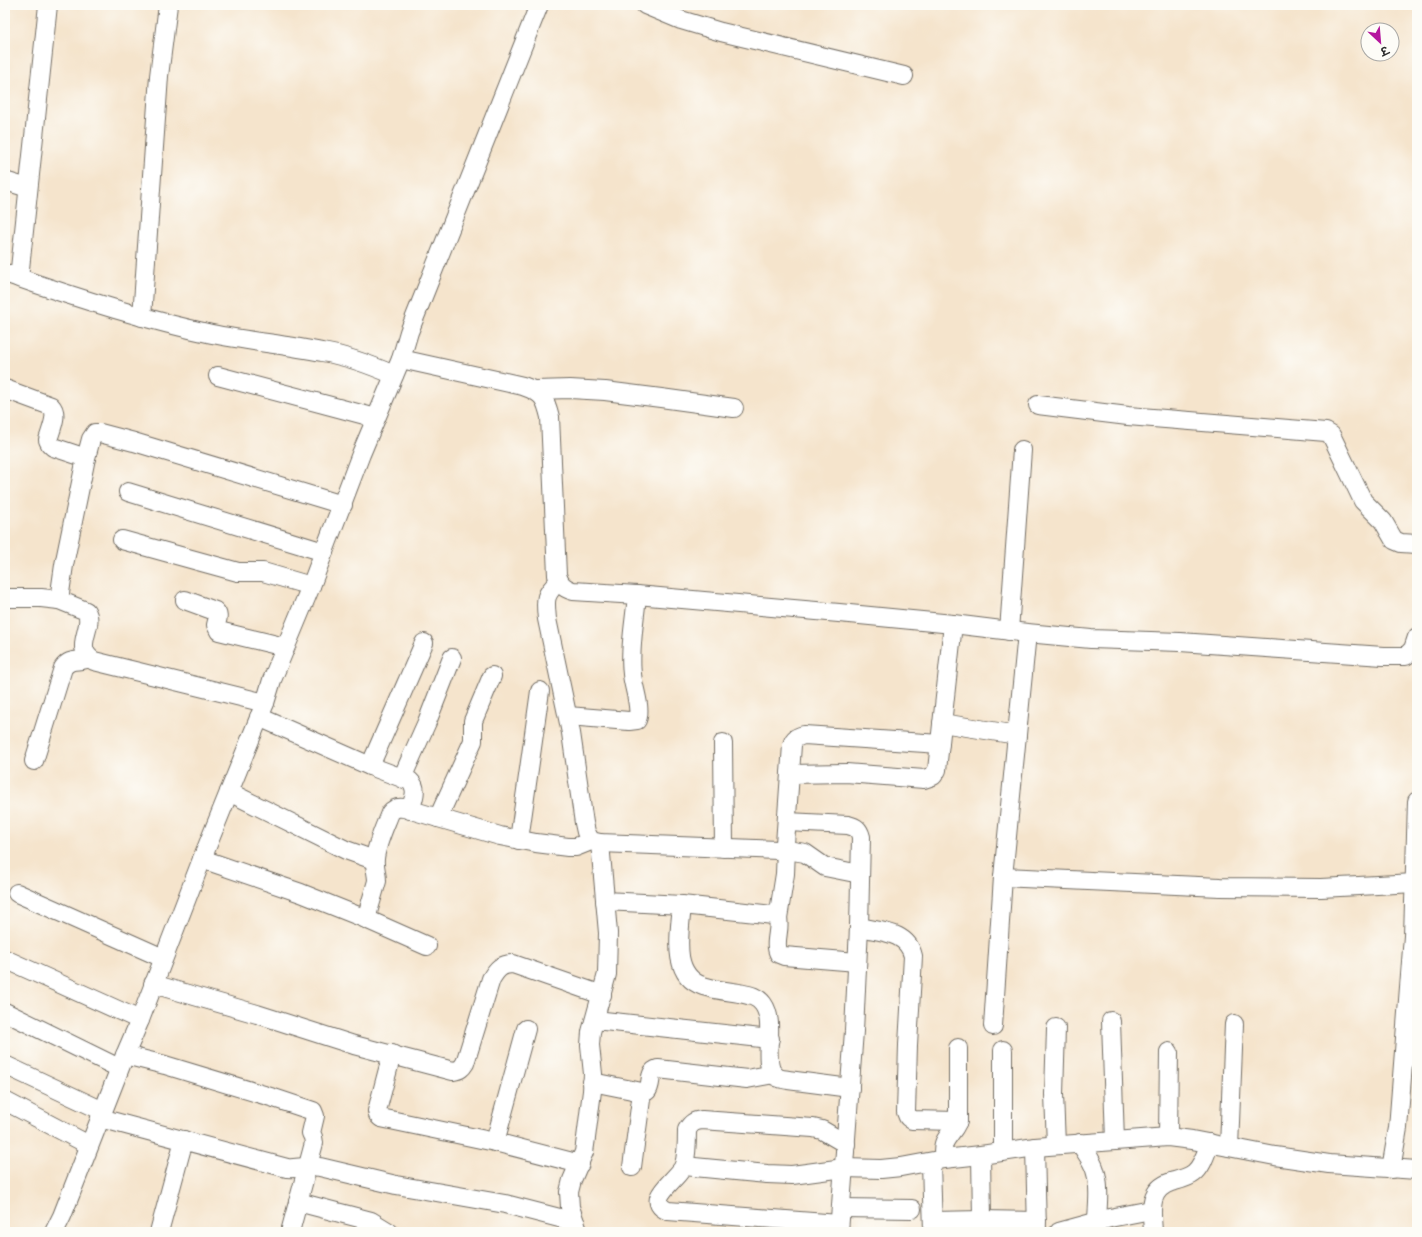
<svg xmlns="http://www.w3.org/2000/svg" width="1422" height="1237" font-family="'Balsamiq Sans','Playpen Sans Deva',sans-serif">
<style>
.lines{fill:none;stroke-linecap:round;stroke-linejoin:round}
.minor-casing{stroke:#726c63;stroke-width:20}
.minor{stroke:#fff;stroke-width:18}
</style>
<rect width="100%" height="100%" fill="#fdfcf7"/>
<filter id="ink" filterUnits="userSpaceOnUse"><feTurbulence type="fractalNoise" baseFrequency=".025" numOctaves="2"/><feDisplacementMap in="SourceGraphic" scale="8" xChannelSelector="R" yChannelSelector="G"/><feConvolveMatrix kernelMatrix="1 2 1 2 8 2 1 2 1" color-interpolation-filters="sRGB"/></filter>
<filter id="wash" filterUnits="userSpaceOnUse"><feTurbulence type="fractalNoise" baseFrequency=".012" numOctaves="4" result="noise"/><feDisplacementMap in="SourceGraphic" scale="16" xChannelSelector="R" yChannelSelector="G"/><feGaussianBlur stdDeviation="0.9" result="paint"/><feColorMatrix in="noise" values="0 0 0 0 0 0 0 0 0 0 0 0 0 0 0 0 0 1.4 0 .05"/><feComposite in="paint" operator="in"/></filter>
<g filter="url(#wash)">
<rect width="100%" height="100%" fill="#f5e4cc"/>
</g>
<g filter="url(#ink)">
<g class="lines">
<defs>
<g id="minor">
<polyline points="645,5 681,20 721,32 904,76"/>
<polyline points="5,181 28,188"/>
<path d="M5 273C73 297 141 319 212 334 248 341 286 345 322 352 347 356 371 365 394 375"/>
<polyline points="19,278 48,5"/>
<polyline points="142,317 159,76 168,5"/>
<path d="M401 359 523 386C543 393 545 397 550 417L557 575C560 584 563 588 573 591L637 595 839 613 953 624 1027 633 1091 639 1180 642 1383 656H1406L1413 649 1417 637"/>
<polyline points="218,376 376,418"/>
<path d="M5 389 51 406C59 414 51 429 48 440L50 444 53 447 86 458"/>
<polyline points="536,390 570,389 605,391 661,398 734,408"/>
<polyline points="1038,405 1128,416 1326,432 1331,435 1334,441 1363,501 1383,521 1394,540 1401,543 1417,544"/>
<polyline points="128,492 324,552"/>
<polyline points="122,540 238,572 263,572 311,586"/>
<path d="M559 581C544 595 545 599 547 619L571 733 584 823 586 832 591 841 600 843 779 850 784 847 785 844 792 745C794 738 797 737 804 735L940 744"/>
<path d="M5 598H41L59 600 86 611C96 627 71 647 94 661L265 703"/>
<polyline points="59,600 64,565 86,458 91,439 95,433 100,433 134,442 343,505"/>
<path d="M185 600 215 611C220 615 217 620 216 625L219 631 285 647"/>
<polyline points="1009,631 1022,450"/>
<path d="M568 716 629 721 637 720C642 708 633 687 632 674 629 649 635 620 637 595"/>
<path d="M259 717 370 766 410 781C419 789 413 800 410 810"/>
<polyline points="942,723 1017,735"/>
<polyline points="723,743 724,848"/>
<path d="M34 761 63 668C71 657 78 663 89 658"/>
<polyline points="370,766 424,643"/>
<polyline points="790,774 846,773 924,779 933,776 937,770 953,624"/>
<polyline points="402,778 427,722 452,658"/>
<polyline points="229,792 346,850 374,860"/>
<polyline points="438,818 473,741 473,721 492,676"/>
<path d="M787 822 848 825C856 827 859 829 861 837L859 927 854 1031 839 1232"/>
<polyline points="519,840 540,691"/>
<polyline points="781,849 805,853 825,867 860,874"/>
<polyline points="202,859 301,893 366,919 427,946"/>
<polyline points="1003,877 1220,887 1321,888 1415,883"/>
<polyline points="17,893 163,958"/>
<path d="M605 901 682 905 773 915 778 918C781 930 773 943 779 954L784 956 857 962"/>
<path d="M682 905C680 932 670 975 703 986 715 990 727 991 739 993 749 995 757 996 763 1004 777 1023 761 1061 774 1075 778 1079 783 1079 788 1080L850 1088"/>
<polyline points="778,918 785,874 786,849"/>
<path d="M366 919 377 881C377 873 374 866 375 859 376 845 385 826 390 813 394 808 398 807 404 808L500 836 536 843 568 847H576L591 841"/>
<path d="M859 927C881 932 907 931 913 956L908 1045 906 1112 908 1117 912 1120 958 1121"/>
<polyline points="5,959 140,1020"/>
<path d="M153 984 257 1014 354 1045 453 1071C460 1070 462 1068 465 1063L491 979C497 969 501 964 513 964L602 995"/>
<polyline points="5,1012 119,1068"/>
<polyline points="595,1020 770,1039"/>
<polyline points="1111,1021 1115,1141"/>
<polyline points="993,1026 1003,877 1027,633"/>
<polyline points="1056,1028 1054,1094 1056,1145"/>
<polyline points="392,1054 377,1111 378,1115 381,1118 495,1142 580,1164"/>
<polyline points="125,1055 165,1065 274,1098 313,1111 315,1116 311,1133 313,1137 314,1143 290,1232"/>
<polyline points="5,1065 103,1111"/>
<path d="M592 1082 642 1092 647 1091C653 1084 647 1072 658 1069L747 1079 774 1074"/>
<polyline points="5,1101 89,1145"/>
<path d="M100 1118 287 1168C299 1169 309 1165 320 1167L396 1185 505 1204 575 1222"/>
<polyline points="1168,1137 1169,1052"/>
<polyline points="495,1142 526,1029"/>
<path d="M1080 1143C1085 1152 1092 1160 1095 1170 1101 1188 1097 1213 1096 1232"/>
<polyline points="1035,1147 1037,1232"/>
<polyline points="1229,1147 1234,1024"/>
<polyline points="1003,1152 1003,1050"/>
<polyline points="981,1155 982,1220 981,1232"/>
<path d="M944 1159C940 1137 950 1139 958 1121V1048"/>
<polyline points="931,1162 933,1232"/>
<polyline points="684,1166 767,1174 792,1175 844,1168 881,1169 901,1167 944,1159 981,1155 1035,1147 1168,1137 1192,1140 1275,1156 1329,1164 1417,1170"/>
<polyline points="632,1167 642,1092"/>
<polyline points="1391,1169 1398,1128 1413,936 1417,801"/>
<polyline points="298,1202 371,1221 389,1232"/>
<polyline points="841,1208 912,1209"/>
<polyline points="933,1221 982,1220 1037,1221"/>
<path d="M839 1224 668 1211C641 1200 680 1178 684 1165 687 1154 687 1141 687 1130 691 1123 694 1121 702 1120L813 1128 822 1130 846 1144"/>
<polyline points="578,1231 570,1207 569,1192 572,1180 584,1152 586,1138 592,1091 593,1074 590,1045 591,1032 607,974 608,933 600,843"/>
<polyline points="54,1232 62,1216 125,1055 140,1020 202,859 265,703 272,680 311,586 361,454 401,359 409,332 539,5"/>
<polyline points="159,1232 184,1140"/>
<polyline points="1059,1232 1110,1218 1151,1210"/>
<path d="M1153 1232C1152 1212 1147 1190 1171 1182 1178 1180 1188 1178 1194 1173 1202 1167 1206 1153 1210 1143"/>
</g>
</defs>
<!-- minor casing -->
<use href="#minor" class="minor-casing"/>
<!-- minor -->
<use href="#minor" class="minor"/>
</g>
</g>
<!-- margin -->
<rect width="1422" height="1237" fill="none" stroke="#fdfcf7" stroke-width="20"/>
<!-- north arrow -->
<g transform="translate(1380 42) rotate(154)"><circle r="19" fill="#fdfcf7" stroke="#a9a8a5"/>
<path d="M0-3L7 15L0 10L-7 15Z" fill="#b5179e"/>
<text y="-6" font-size="11" font-weight="bold" text-anchor="middle" fill="#2b2b2b">उ</text>
</g>
</svg>
